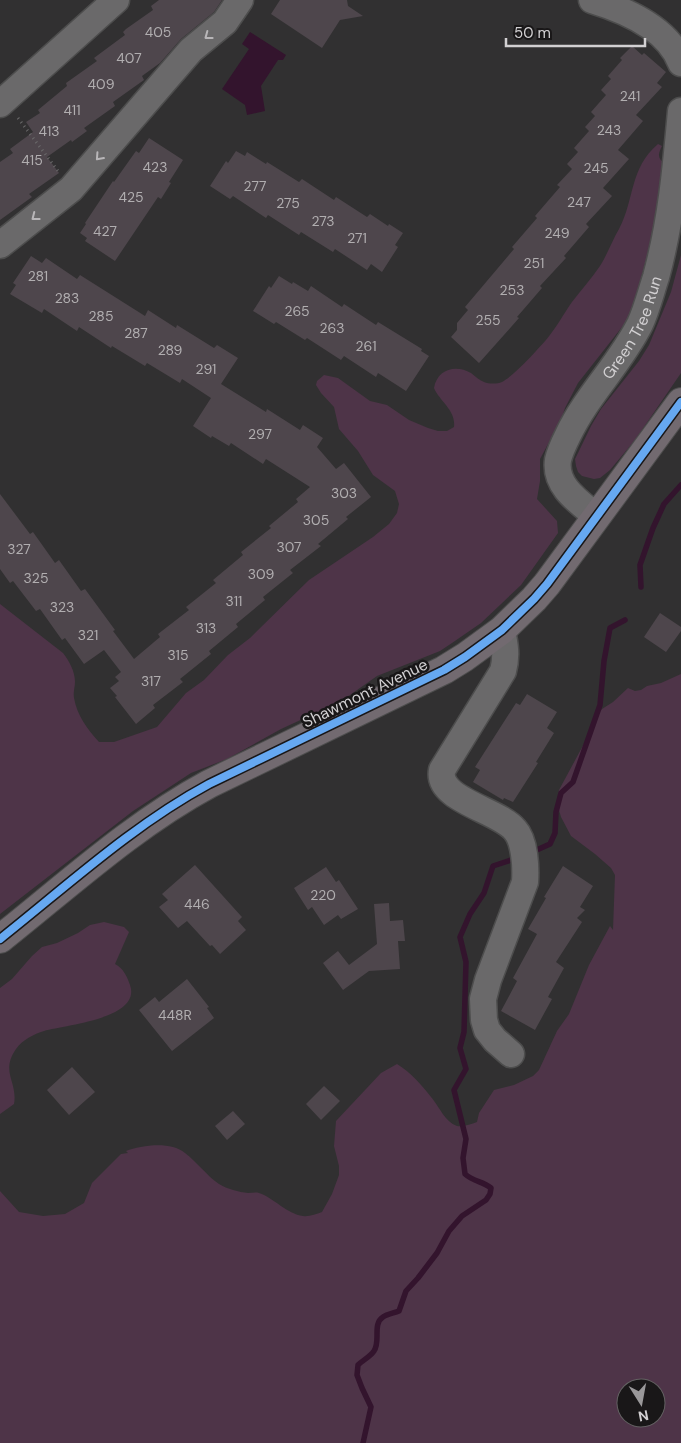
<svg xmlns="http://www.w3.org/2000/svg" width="681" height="1443" font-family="'DM Sans',sans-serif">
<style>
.green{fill:#4e3448;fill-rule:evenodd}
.water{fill:#33142d}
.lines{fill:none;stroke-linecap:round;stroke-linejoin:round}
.stream{stroke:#33142d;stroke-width:5.5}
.building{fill:#4e464c}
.minor-casing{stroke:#4d4d4d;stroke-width:29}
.major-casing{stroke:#4d4d4d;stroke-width:30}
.path{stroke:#6a696a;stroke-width:3;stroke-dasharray:1 4;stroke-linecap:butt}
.minor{stroke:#6a696a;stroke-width:26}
.major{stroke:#726a70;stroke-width:28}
.cycleway-casing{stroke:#191718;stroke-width:11}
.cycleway{stroke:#66a8f1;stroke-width:8}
.oneway{stroke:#b8b6b8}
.labels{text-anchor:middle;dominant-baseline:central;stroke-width:5;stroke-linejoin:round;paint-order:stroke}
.number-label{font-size:14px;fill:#b1aeb0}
.street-label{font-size:16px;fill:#d2d0d2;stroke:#191718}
</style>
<rect width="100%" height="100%" fill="#313031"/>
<!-- green -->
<g class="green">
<path d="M658 144 662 146C658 154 657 158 665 164L654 231 632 310 626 322 578 383 565 408 561 420 540 459V481L537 499 557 521 558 533 521 585 481 623 452 643 440 651 377 676 350 695 320 711 281 729 227 759 191 773 133 811 0 914V604L63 653C69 661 75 671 75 682 75 687 73 692 74 698 77 715 87 729 99 742H114L157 727 186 693 204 680 228 655 250 638 309 580 373 537 389 524 397 513 399 504 395 491 373 475 358 451 339 429 334 407 321 393 316 385 317 381 324 375 338 378 370 401 387 405 409 420 428 428 438 431H447L454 427C456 410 440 402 434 388 437 369 456 364 471 373 475 376 479 380 484 382 489 384 497 384 502 382 515 375 536 351 546 340 556 328 563 315 572 302 581 290 591 279 600 266 607 255 612 241 619 229 635 199 629 169 658 144Z"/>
<polygon points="681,255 681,373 635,440 610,470 600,478 594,479 582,476 578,472 576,466 575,459 578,453 591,426 601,409 639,361 649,345 671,292"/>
<path d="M681 674V1443H0V1191L19 1212 43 1216 65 1214 84 1203 92 1183 121 1154 128 1153 126 1151C142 1145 171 1141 185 1153 197 1162 206 1175 219 1184 227 1189 239 1192 248 1193 252 1193 256 1192 259 1193 274 1198 287 1214 303 1216 309 1217 316 1214 322 1212L332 1194 339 1175V1166L334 1146 336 1121 381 1073 397 1064C410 1072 422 1085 431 1097 439 1106 445 1122 457 1126 464 1127 471 1124 477 1122L479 1113 494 1090 514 1085 533 1076 539 1070 557 1031 569 1014 589 965 610 926 613 930 615 875 611 868 595 854 571 836 561 817 557 803 559 790 586 740 593 720 602 709 613 702 628 688 635 691 641 690 647 686 661 683ZM626 1388H656V1418H626Z"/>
<path d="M104 922 124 927 129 932 115 964C123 968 127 976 130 985 142 1019 64 1025 44 1031 34 1034 22 1040 16 1049 0 1072 18 1082 14 1104L0 1114V988L12 979 32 956 42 947 57 943 78 933 90 925Z"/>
</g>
<!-- water -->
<polygon class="water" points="250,32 286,55 283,60 278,60 261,86 265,111 247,115 245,105 222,89 249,49 242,44"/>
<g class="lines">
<!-- stream -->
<g class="stream">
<polyline points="641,587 640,565 653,528 664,504 681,485"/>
<polyline points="530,853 550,844 555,833 556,812 561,793 573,782 600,705 604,661 610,628 625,620"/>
<path d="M363 1443 371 1407 362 1388 357 1375 358 1365C363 1360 370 1357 374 1351 381 1341 372 1324 383 1317 387 1314 394 1313 399 1311L406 1291 418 1278 437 1253 449 1231 462 1216 486 1200 490 1194 491 1188C482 1181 474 1182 465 1174L463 1158 466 1139 454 1090 466 1069 460 1048 464 1032 466 962 460 937 470 914 484 893 493 866 517 858"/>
</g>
</g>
<!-- building -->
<g class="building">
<polygon points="159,0 222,0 214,12 181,39 160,63 142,76 144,80 113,102 115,106 84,128 87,131 72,142 71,140 47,157 59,173 29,194 32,197 0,220 0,162 13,153 10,149 33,132 26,122 40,113 38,110 67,86 66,83 97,61 94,58 98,55 125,35 123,32 126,29 153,10 151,6"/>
<polygon points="280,0 347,0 348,6 363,16 340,20 322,48 271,14"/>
<polygon points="632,46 642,55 644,53 666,72 657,83 662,87 636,115 643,121 618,150 629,159 603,188 612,196 586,224 589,227 564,256 566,258 540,286 542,288 517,317 519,318 479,363 451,337 457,330 457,323 468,310 465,307 514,249 512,247 537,218 535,216 560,187 557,185 572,169 567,164 578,152 574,148 589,131 585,127 595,116 591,112 606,95 601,90 611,79 608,76 622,60 620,58"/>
<polygon points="149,138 183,160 169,182 171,183 161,199 158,197 115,261 85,241 87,238 80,233 86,224 85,223 113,181 114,182 136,151 139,153"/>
<polygon points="236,151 245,156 247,152 266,164 267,162 299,182 302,179 334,200 336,197 367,217 370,214 388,226 389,224 403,233 395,245 398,247 382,272 371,264 367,270 335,249 333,252 301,232 299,235 268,215 266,218 233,196 230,199 210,186 226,161 228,163"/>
<polygon points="31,256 42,263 46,258 77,279 80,275 145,316 148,310 176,328 177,325 214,348 217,345 238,358 221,384 266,412 267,409 300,430 303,425 323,438 317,447 336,469 344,463 371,497 346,517 348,519 318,544 321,546 290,570 293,573 263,597 265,600 236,624 238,627 209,651 211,654 180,679 183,682 153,705 155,708 136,724 115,697 117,696 110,688 119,681 115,677 121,672 104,650 84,664 65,638 62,640 40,609 36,611 13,581 10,583 0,569 0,494 30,534 33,532 55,563 59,560 81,591 85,589 115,630 113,631 134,659 160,637 158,634 189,610 186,607 216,583 213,580 243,555 241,552 271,528 269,526 298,502 296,499 310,487 266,459 263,464 231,443 229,446 212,436 211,438 193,426 211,398 182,379 180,383 147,363 145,366 112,346 111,348 79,327 77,331 44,309 42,313 10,294 16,285 13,283"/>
<polygon points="279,276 292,284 293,282 308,291 311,286 342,307 344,304 376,325 378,322 422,349 421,351 429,356 406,391 378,373 376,377 344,356 341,360 307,338 305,340 276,322 274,324 253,311 269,286 271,288"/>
<polygon points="660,613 681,627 681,631 666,652 644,637"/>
<polygon points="527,694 557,712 547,728 554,733 536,762 538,763 513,802 504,798 503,800 473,782 480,770 475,767 516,703 520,705"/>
<polygon points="195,865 241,916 242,917 238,921 246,930 220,954 212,945 210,946 187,921 178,928 159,907 168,900 162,894"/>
<polygon points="563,866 593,886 580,907 585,910 577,918 582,922 556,962 564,968 548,997 552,999 535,1030 501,1011 517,981 513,978 537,934 528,929 546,898 544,897"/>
<polygon points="326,867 336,882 339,880 358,909 341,919 338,915 324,925 312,907 308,910 294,888"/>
<polygon points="389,903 390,921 403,920 405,941 398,941 400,969 369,971 343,990 323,963 338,951 349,965 377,944 374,904"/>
<polygon points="187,979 209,1007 207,1008 214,1018 172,1051 139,1010 155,997 159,1002"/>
<polygon points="72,1067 95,1092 69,1115 47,1090"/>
<polygon points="324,1086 340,1101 321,1120 306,1104"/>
<polygon points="233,1111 245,1124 227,1140 215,1126"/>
</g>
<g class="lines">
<defs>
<g id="minor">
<path d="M592 0C625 10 668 28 681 63"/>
<polyline points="0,104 116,0"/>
<polyline points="0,245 71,189 191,50 225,22 240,0"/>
<path id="s1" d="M596 516C579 502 554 486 558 460 560 451 564 443 568 435 587 395 620 364 640 324 647 309 651 292 656 277 671 222 676 167 681 111"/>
<path d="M502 630C505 645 507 656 503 671L442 770C436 800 499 810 515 830 525 841 526 868 525 882L488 980 483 999 484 1020 487 1030 495 1040 511 1054"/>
</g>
<path id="major" d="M0 939C68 885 133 825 209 784L444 670 465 657 502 630 534 599 547 584 681 402"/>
</defs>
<!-- minor casing -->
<use href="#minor" class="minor-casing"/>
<!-- major casing -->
<use href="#major" class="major-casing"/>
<!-- path -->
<polyline class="path" points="18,118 58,171"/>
<!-- minor -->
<use href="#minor" class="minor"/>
<!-- major -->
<use href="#major" class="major"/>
<defs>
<path id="cycleway" d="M0 939C68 885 133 825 209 784L444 670 465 657 502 630 534 599 547 584 681 402"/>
</defs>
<!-- cycleway casing -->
<use href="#cycleway" class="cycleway-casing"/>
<!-- cycleway -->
<use href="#cycleway" class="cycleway"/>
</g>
<!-- one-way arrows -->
<defs><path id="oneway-chevron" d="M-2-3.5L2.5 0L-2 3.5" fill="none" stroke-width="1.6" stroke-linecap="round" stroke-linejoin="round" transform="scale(1.25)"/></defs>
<g class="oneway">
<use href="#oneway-chevron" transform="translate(208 36) rotate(143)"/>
<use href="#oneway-chevron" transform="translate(99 157) rotate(132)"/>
<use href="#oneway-chevron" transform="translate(35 217) rotate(142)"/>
</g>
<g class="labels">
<!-- number labels -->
<g class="number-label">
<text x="158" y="32">405</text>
<text x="129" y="58">407</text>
<text x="101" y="84">409</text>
<text x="630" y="96">241</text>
<text x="72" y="110">411</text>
<text x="609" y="130">243</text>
<text x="49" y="131">413</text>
<text x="32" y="160">415</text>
<text x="155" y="167">423</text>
<text x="596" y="168">245</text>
<text x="255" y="186">277</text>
<text x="131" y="197">425</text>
<text x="579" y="202">247</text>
<text x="288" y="203">275</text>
<text x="323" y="221">273</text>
<text x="105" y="231">427</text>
<text x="557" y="233">249</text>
<text x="357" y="238">271</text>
<text x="534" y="263">251</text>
<text x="38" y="276">281</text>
<text x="512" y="290">253</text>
<text x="67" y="298">283</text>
<text x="297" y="311">265</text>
<text x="101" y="316">285</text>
<text x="488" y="320">255</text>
<text x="332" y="328">263</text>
<text x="136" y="333">287</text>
<text x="366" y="346">261</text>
<text x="170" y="350">289</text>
<text x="206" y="369">291</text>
<text x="260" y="434">297</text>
<text x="344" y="493">303</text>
<text x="316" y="520">305</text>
<text x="289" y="547">307</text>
<text x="19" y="549">327</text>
<text x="261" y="574">309</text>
<text x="36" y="578">325</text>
<text x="234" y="601">311</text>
<text x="62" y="607">323</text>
<text x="206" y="628">313</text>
<text x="88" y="635">321</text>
<text x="178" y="655">315</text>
<text x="151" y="681">317</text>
<text x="323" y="895">220</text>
<text x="197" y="904">446</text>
<text x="175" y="1015">448R</text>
</g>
<!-- street labels -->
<g class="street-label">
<text stroke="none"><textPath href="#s1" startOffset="224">Green Tree Run</textPath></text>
<text transform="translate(365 693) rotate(-26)">Shawmont Avenue</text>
</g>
</g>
<!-- north arrow -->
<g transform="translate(641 1403) rotate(169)"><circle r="24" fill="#191718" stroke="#636162"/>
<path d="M0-4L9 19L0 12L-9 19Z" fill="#9a989a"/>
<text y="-8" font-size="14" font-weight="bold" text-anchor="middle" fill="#d2d0d2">N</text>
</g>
<!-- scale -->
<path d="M506 38v8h139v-8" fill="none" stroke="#d2d0d2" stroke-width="2.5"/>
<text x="514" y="38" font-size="15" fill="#d2d0d2" stroke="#191718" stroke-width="4" paint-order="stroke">50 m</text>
</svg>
